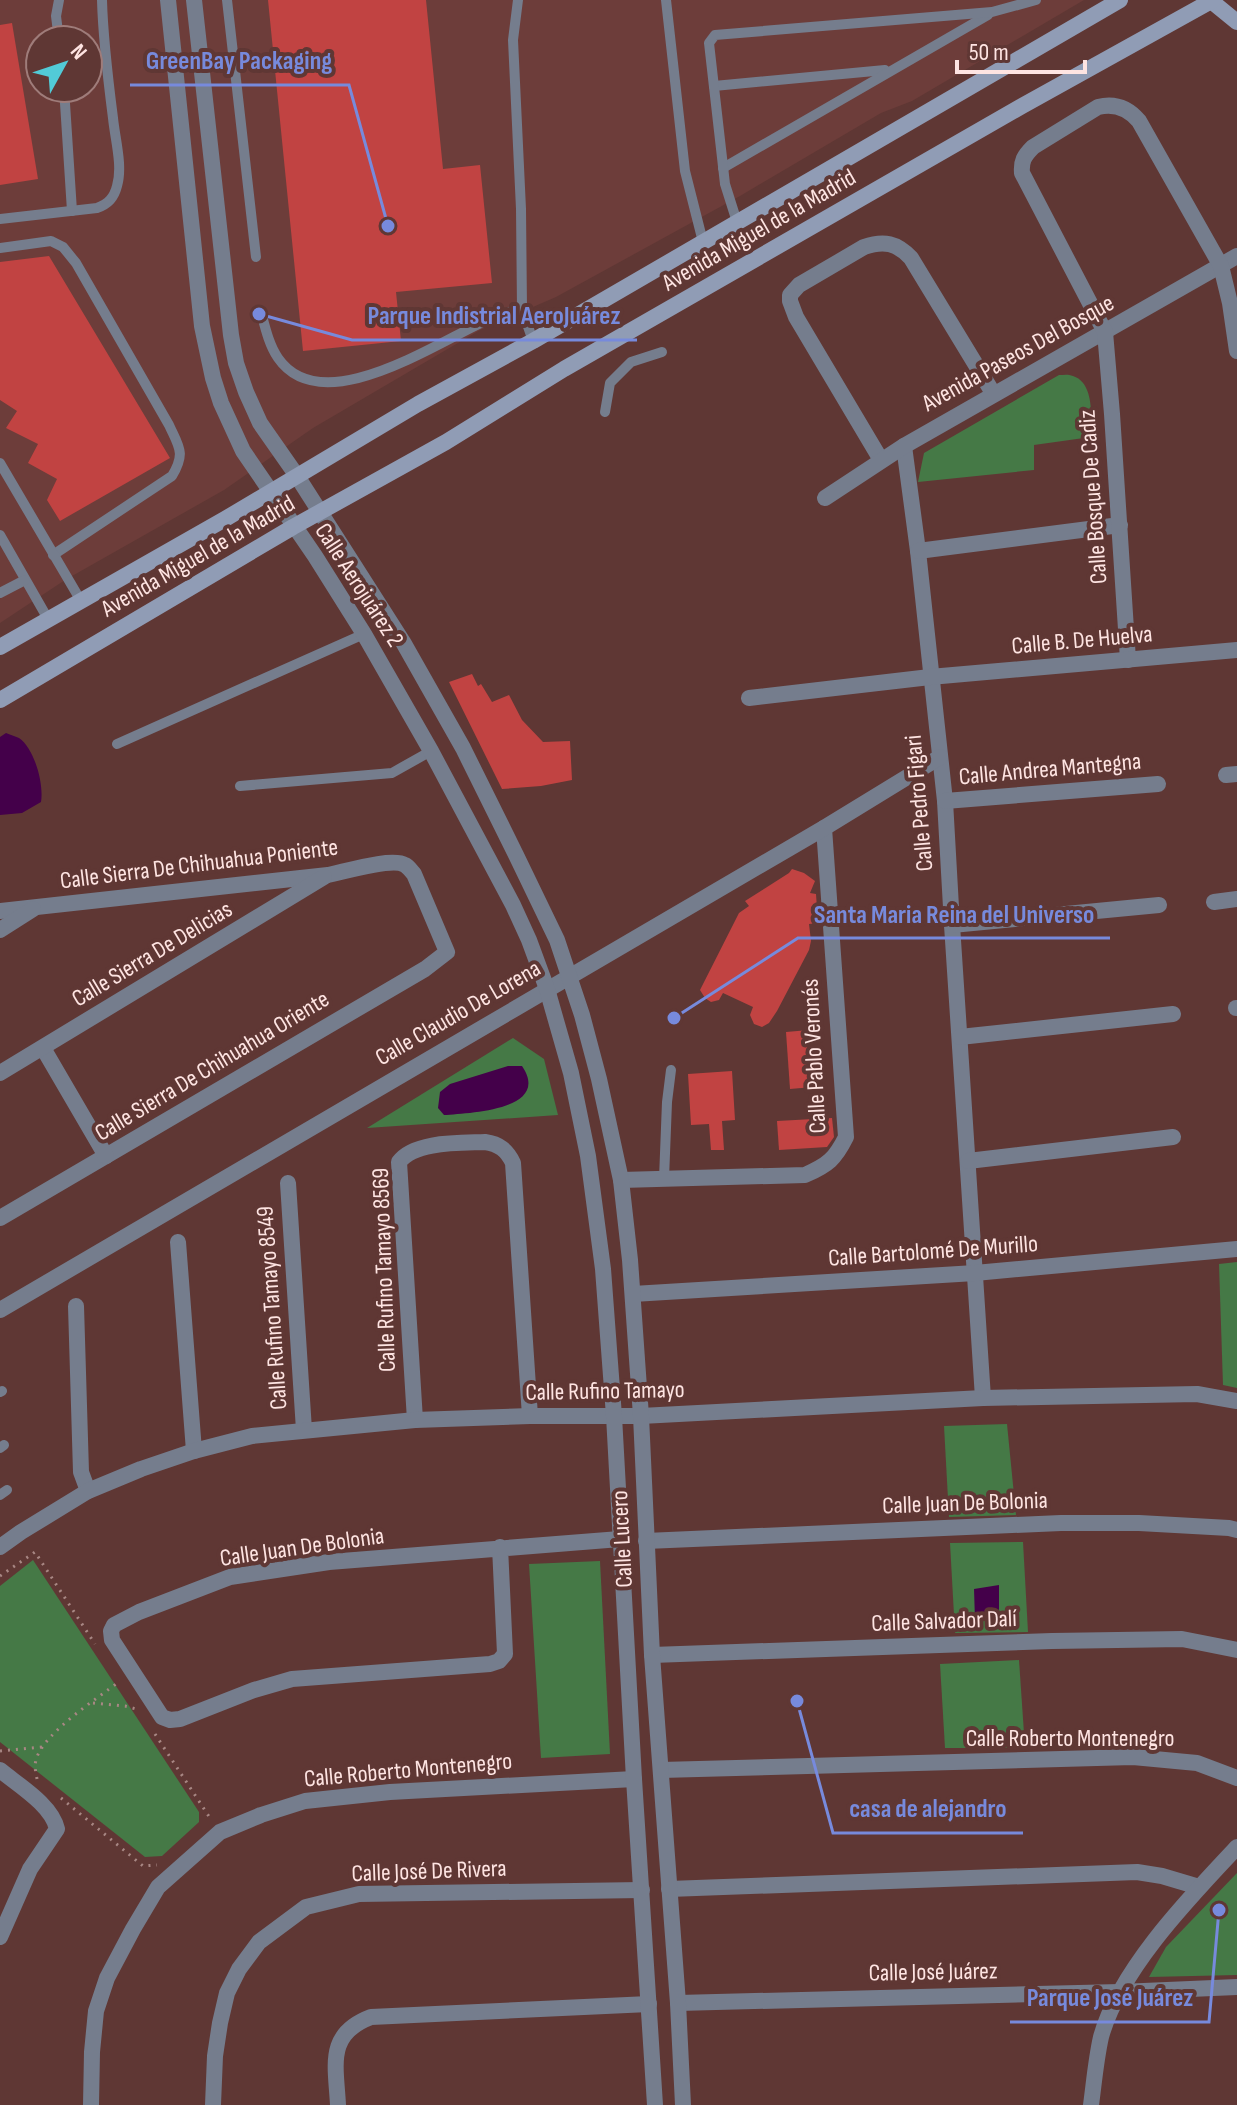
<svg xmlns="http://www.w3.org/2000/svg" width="1237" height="2105" font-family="'Sofia Sans Condensed',sans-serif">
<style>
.built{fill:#6d3d3a;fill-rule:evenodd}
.green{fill:#457946}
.water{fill:#44004a}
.building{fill:#c14342}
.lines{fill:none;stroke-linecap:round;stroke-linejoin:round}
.path{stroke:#a88784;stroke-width:3;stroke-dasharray:2 6;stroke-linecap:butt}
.service{stroke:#757d8d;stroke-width:10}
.minor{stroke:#757d8d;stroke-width:16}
.tertiary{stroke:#757d8d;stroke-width:16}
.secondary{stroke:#909cb5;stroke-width:16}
.labels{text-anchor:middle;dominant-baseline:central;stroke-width:8;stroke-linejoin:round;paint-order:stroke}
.street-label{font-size:24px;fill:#fee4e2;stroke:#5f3734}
.leader{fill:none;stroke:#778adc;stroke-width:3}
.callout-dot{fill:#778adc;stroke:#5f3734;stroke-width:3}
.callout-label{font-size:26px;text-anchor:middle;font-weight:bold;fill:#778adc;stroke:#5f3734;stroke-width:8;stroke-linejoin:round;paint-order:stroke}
</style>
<rect width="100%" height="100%" fill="#5f3734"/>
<!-- built -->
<path class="built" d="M0 0H1084L912 101 881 113 740 196 556 297 480 330 313 428 224 490 65 580 0 623ZM40 40H88V88H40Z"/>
<!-- green -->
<g class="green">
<path d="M1059 375C1064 375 1068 374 1073 376 1095 383 1091 419 1091 437L1034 445V470L918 482 924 453Z"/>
<polygon points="513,1038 544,1059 558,1115 367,1128"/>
<polygon points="1237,1262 1237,1388 1223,1385 1219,1264"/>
<polygon points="1007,1424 1016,1515 949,1517 944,1426"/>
<polygon points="1023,1542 1028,1632 955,1633 950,1543"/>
<polygon points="33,1560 199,1812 199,1822 162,1856 145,1857 0,1742 0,1586"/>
<polygon points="600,1561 610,1754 541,1758 529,1564"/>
<polygon points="1019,1660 1025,1748 945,1748 940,1664"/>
<polygon points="1237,1873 1237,1975 1149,1977 1166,1947"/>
</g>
<!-- water -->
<g class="water">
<path d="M6 733C10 735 15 736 19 738 35 749 44 785 41 802L22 813 0 815V737Z"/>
<path d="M508 1066H522C552 1110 469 1113 444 1115L438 1108 440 1092 450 1084Z"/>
<polygon points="999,1585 999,1619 975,1621 974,1589"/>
</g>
<!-- building -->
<g class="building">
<polygon points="268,0 426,0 443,169 480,165 492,283 396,292 401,341 303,351"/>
<polygon points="12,23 38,179 0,185 0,25"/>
<polygon points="49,256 170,458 60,521 47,500 57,479 28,463 38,444 6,428 17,411 0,400 0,262"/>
<polygon points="472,674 478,686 481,684 492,702 509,695 522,720 543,742 570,741 572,780 541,786 502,789 449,682"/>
<polygon points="792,869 804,873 815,881 810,893 816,894 818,923 809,924 811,941 809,950 777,1011 769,1023 762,1027 754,1024 750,1015 753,1007 723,993 719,1000 711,1002 705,998 700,990 739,913 749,906 745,901 789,873"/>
<polygon points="809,1030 813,1087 790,1089 786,1032"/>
<polygon points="732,1071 735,1120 722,1121 724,1150 711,1150 709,1124 691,1125 688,1074"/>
<polygon points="832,1118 834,1137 827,1147 779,1150 777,1121"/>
</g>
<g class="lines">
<!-- path -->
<g class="path">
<polyline points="0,1576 35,1552 95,1644"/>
<polyline points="93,1703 125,1706 136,1709"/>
<polyline points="155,1734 210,1818"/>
<polyline points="0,1751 42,1747"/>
<path d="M37 1779C36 1773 34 1767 36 1760 43 1733 98 1698 120 1681"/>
<polyline points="61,1798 143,1866 157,1865"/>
</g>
<!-- service -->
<g class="service">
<polyline points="59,0 56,16 59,40"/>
<polyline points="227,0 256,257"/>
<polyline points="518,0 513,40 521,209 522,309"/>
<polyline points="666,0 685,171 703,242"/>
<polyline points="714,86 885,70"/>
<polyline points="64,88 72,211"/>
<polyline points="723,168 988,15"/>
<path d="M0 219 97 208C108 204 114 198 117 186 123 166 115 139 113 118 108 79 103 39 102 0"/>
<polyline points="737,222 725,184 709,43 715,35 992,12 1036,0"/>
<path d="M0 248 51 241 63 247 76 263 169 425C179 447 186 453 172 476L53 555"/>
<path d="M261 312C265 327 269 345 278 358 323 423 441 339 492 318 501 314 512 311 522 309L533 341"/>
<polyline points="605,412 610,383 631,362 662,352"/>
<polyline points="0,463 81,601"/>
<polyline points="0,535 48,619"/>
<polyline points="0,593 25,580"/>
<polyline points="117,744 364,634"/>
<polyline points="240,786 392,773 431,751"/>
<polyline points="664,1179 667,1102 671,1070"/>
<polyline points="0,1392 2,1391"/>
<polyline points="0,1448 4,1445"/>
<polyline points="0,1495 7,1490"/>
</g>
<!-- minor -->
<g class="minor">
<polyline points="904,446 918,551 945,801 952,925 983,1398"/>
<path d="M881 460 796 317 790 301V295L799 285 864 247C884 240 897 243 911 258L993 393"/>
<polyline points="825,498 904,446 1237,256"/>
<polyline points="918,551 1120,525"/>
<path d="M1128 660 1112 414 1105 332 1022 173C1021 161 1024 156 1033 147L1098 107C1114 103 1128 108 1139 121L1221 266 1230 303 1237 351"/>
<polyline points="749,698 930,677 1237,650"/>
<polyline points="1226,775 1237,774"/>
<polyline points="945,801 1158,784"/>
<polyline points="1214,902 1237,899"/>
<path d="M0 911 328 875C344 872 392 857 405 865 409 867 411 871 414 874L447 952 425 969 0 1218"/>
<polyline points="952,925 1159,905"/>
<polyline points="0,930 33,909"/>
<polyline points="1236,1008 1237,1008"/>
<polyline points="960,1037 1173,1014"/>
<polyline points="43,1048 106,1156"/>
<polyline points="0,1073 324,877"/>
<polyline points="968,1161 1173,1137"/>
<path d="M621 1180 805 1175C828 1165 835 1159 846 1137L824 828"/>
<polyline points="288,1183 304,1430"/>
<polyline points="178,1242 194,1451"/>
<polyline points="633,1294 975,1273 1237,1249"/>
<polyline points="76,1306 81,1472 88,1491"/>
<polyline points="0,1310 824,828 940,757"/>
<path d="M415 1420 399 1162C414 1141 461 1143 485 1142 499 1144 507 1150 513 1163L530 1416"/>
<polyline points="646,1541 1061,1523 1139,1523 1229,1528 1237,1530"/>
<polyline points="0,1547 21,1532 88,1491 141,1469 194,1451 252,1436 415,1420 530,1416 641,1416 983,1398 1197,1394 1237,1401"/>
<polyline points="500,1547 505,1654 499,1661 490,1664 292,1679 254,1690 180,1719 170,1720 162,1717 112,1640 111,1631 114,1625 139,1612 230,1577 329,1562 620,1539"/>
<polyline points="652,1655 1052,1641 1182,1639 1237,1650"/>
<path d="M0 1770C18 1785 52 1805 57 1829L30 1869 0 1937"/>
<polyline points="661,1770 1133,1757 1197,1763 1237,1778"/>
<polyline points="669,1889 1137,1872 1162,1876 1199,1887"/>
<polyline points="678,2003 1120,1992 1237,1987"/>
<polyline points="91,2105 92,2052 96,2011 107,1978 133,1929 158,1887 220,1832 261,1815 305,1801 390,1792 634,1779"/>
<polyline points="213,2105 215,2056 220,2023 227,1993 239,1969 259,1942 306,1907 359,1894 642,1890"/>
<path d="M338 2105C336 2065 326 2034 371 2017L649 2004"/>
<path d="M1091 2105C1094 2083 1096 2059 1101 2037 1119 1970 1190 1897 1237 1847"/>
</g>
<!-- tertiary -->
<g class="tertiary">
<polyline points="168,0 202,326 213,378 221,403 243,451 315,556 364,634 431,751 513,905 529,940 547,989 571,1073 588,1156 603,1269 614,1416 634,1779 655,2105"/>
<polyline points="194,0 231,335 236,363 246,392 260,423 297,476 403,642 463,748 516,855 557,940 582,1015 599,1079 621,1180 630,1260 641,1416 652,1655 678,2003 683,2105"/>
</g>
<!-- secondary -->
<g class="secondary">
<polyline points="1210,0 1237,22"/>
<polyline points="0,647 225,519 418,404 533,341 1120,0"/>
<polyline points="0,700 293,527 446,442 564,369 1022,106 1213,0"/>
</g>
</g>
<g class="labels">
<!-- street labels -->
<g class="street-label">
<text transform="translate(759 230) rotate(-30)">Avenida Miguel de la Madrid</text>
<text transform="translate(1018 353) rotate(-29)">Avenida Paseos Del Bosque</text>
<text transform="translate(1093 497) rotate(-94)">Calle Bosque De Cadiz</text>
<text transform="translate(198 556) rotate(-30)">Avenida Miguel de la Madrid</text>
<text transform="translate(359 585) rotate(57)">Calle Aerojuárez 2</text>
<text transform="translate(1082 640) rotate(-5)">Calle B. De Huelva</text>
<text transform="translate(1050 769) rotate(-5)">Calle Andrea Mantegna</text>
<text transform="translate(919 803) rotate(-95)">Calle Pedro Figari</text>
<text transform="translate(199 864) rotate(-7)">Calle Sierra De Chihuahua Poniente</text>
<text transform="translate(152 954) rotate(-31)">Calle Sierra De Delicias</text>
<text transform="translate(458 1013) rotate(-30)">Calle Claudio De Lorena</text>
<text transform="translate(814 1056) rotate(-93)">Calle Pablo Veronés</text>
<text transform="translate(212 1066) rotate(-31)">Calle Sierra De Chihuahua Oriente</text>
<text transform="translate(933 1251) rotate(-4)">Calle Bartolomé De Murillo</text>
<text transform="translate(384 1270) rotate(-92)">Calle Rufino Tamayo 8569</text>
<text transform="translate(272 1308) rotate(-94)">Calle Rufino Tamayo 8549</text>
<text transform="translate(605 1391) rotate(-1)">Calle Rufino Tamayo</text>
<text transform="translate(965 1503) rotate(-2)">Calle Juan De Bolonia</text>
<text transform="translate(622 1539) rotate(-93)">Calle Lucero</text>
<text transform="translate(302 1547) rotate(-8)">Calle Juan De Bolonia</text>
<text transform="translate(944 1621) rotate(-2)">Calle Salvador Dalí</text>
<text x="1070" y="1738">Calle Roberto Montenegro</text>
<text transform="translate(408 1770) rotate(-5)">Calle Roberto Montenegro</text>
<text transform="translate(429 1871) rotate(-2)">Calle José De Rivera</text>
<text transform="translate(933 1972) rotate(-1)">Calle José Juárez</text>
</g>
</g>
<!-- callouts -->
<path class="leader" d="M388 226L349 85H130M259 314L352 340H637M674 1018L798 938H1110M797 1701L833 1833H1023M1219 1910L1209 2022H1010"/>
<g class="callout-dot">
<circle cx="388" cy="226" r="8"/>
<circle cx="259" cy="314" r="8"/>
<circle cx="674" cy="1018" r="8"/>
<circle cx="797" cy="1701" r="8"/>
<circle cx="1219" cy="1910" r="8"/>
</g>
<g class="callout-label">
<text x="239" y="69">GreenBay Packaging</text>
<text x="494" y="324">Parque Indistrial AeroJuárez</text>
<text x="954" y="923">Santa Maria Reina del Universo</text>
<text x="928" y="1817">casa de alejandro</text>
<text x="1110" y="2006">Parque José Juárez</text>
</g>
<!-- north arrow -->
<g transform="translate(64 64) rotate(50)"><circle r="38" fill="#5f3734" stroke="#9f7c7a" stroke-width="2"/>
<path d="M0-6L14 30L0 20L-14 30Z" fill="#52cbd7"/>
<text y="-12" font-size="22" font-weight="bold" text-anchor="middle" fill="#fee4e2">N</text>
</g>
<!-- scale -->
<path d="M957 60v12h128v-12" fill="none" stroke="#fee4e2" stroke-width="4"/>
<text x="969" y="60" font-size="24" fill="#fee4e2" stroke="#5f3734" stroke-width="6" paint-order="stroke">50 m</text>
</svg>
